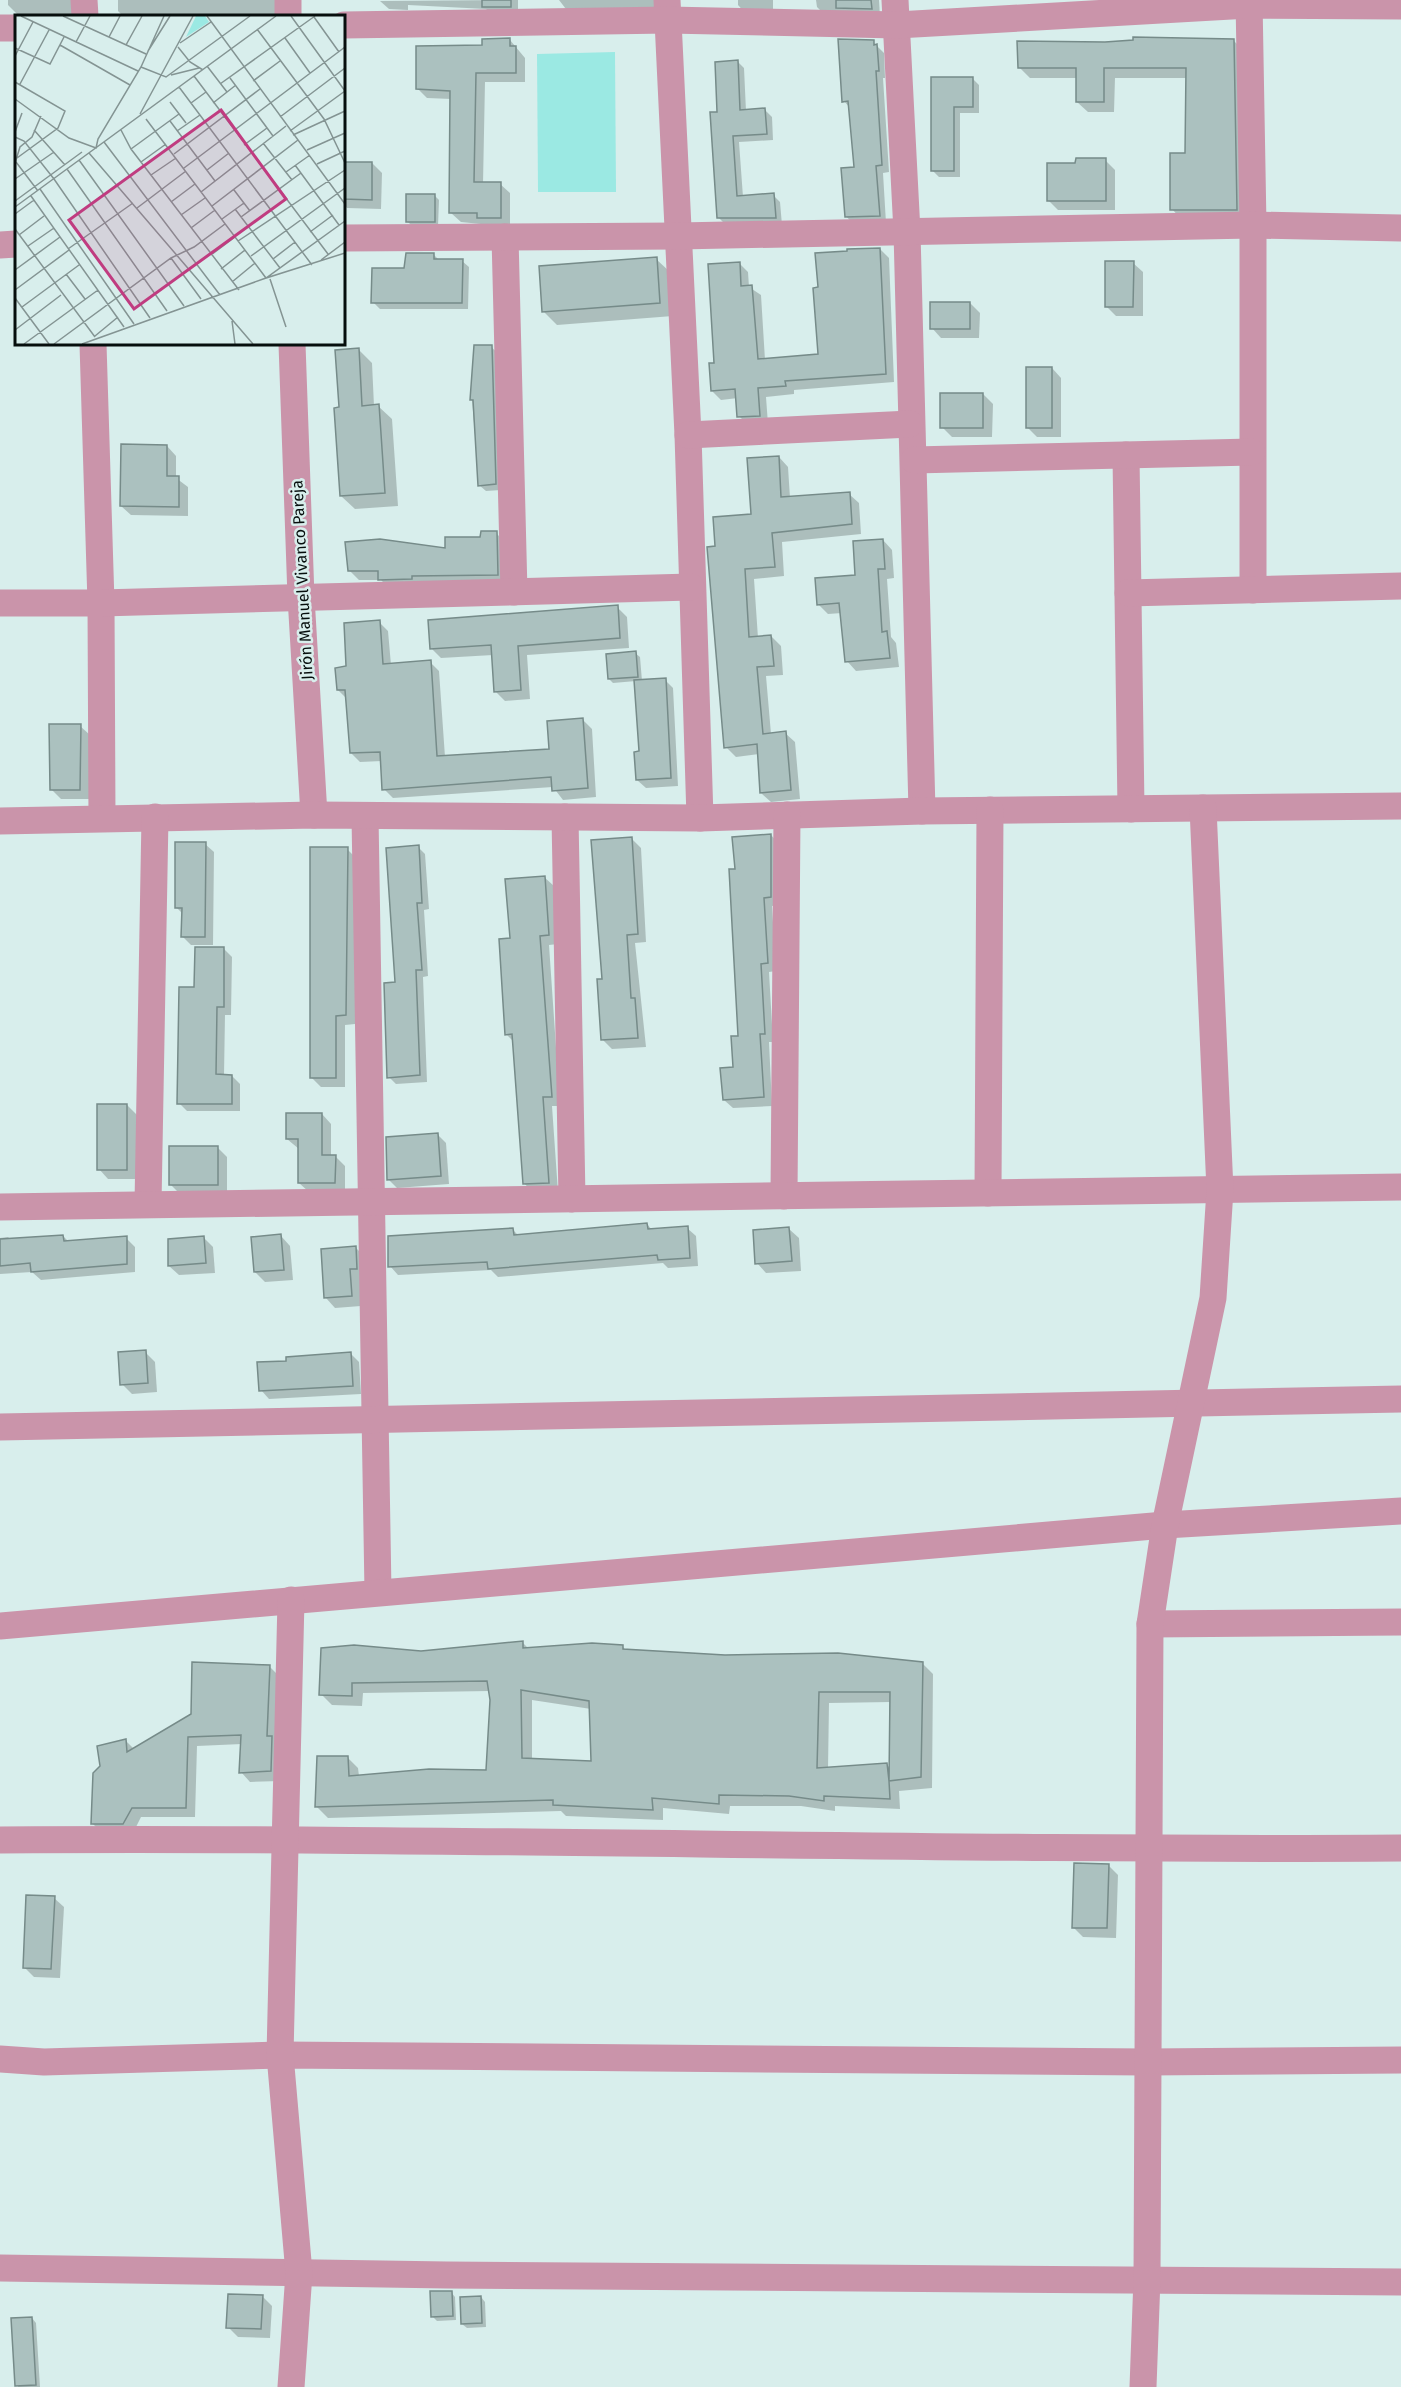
<svg xmlns="http://www.w3.org/2000/svg" width="1401" height="2387" font-family="'Fira Sans',sans-serif">
<style>
.green{fill:#9be9e3}
.shadow{fill:#0003;fill-rule:evenodd}
.building{fill:#abc1bf;stroke:#768b89;stroke-width:1.5;fill-rule:evenodd}
.lines{fill:none;stroke-linecap:round;stroke-linejoin:round}
.minor{stroke:#ca94aa;stroke-width:27}
.labels{text-anchor:middle;dominant-baseline:central;stroke-width:5;stroke-linejoin:round;paint-order:stroke}
.street-label{font-size:16px;fill:#060e0d;stroke:#d8eeec}
.inset-road{fill:none;stroke:#849493;stroke-width:1.5}
.view{fill:#c03c80;fill-opacity:0.15;stroke:#c03c80;stroke-width:3}
.inset-edge{fill:none;stroke:#060e0d;stroke-width:3}
</style>
<rect width="100%" height="100%" fill="#d8eeec"/>
<!-- green -->
<polygon class="green" points="615,52 616,192 538,192 537,54"/>
<!-- shadow -->
<g class="shadow">
<polygon points="8,0 74,0 74,14 17,14 8,5"/>
<polygon points="118,0 285,0 281,14 159,14 159,16 123,16 118,11"/>
<polygon points="518,0 518,15 492,15 486,9 408,5 408,10 389,9 380,1"/>
<polygon points="559,0 665,0 661,10 569,13"/>
<polygon points="738,0 773,0 773,15 747,15 738,5"/>
<polygon points="816,0 879,0 880,17 825,15 817,7"/>
<polygon points="510,40 525,58 525,82 485,82 483,184 500,184 510,193 510,227 461,222 451,213 451,99 427,98 417,88 484,46"/>
<polygon points="1233,40 1244,51 1247,220 1182,220 1172,209 1186,155 1187,78 1115,78 1114,112 1088,112 1077,102 1077,78 1030,78 1019,67 1105,44"/>
<polygon points="873,42 884,53 885,78 883,78 889,172 883,173 886,223 853,224 846,216 855,169 850,108 844,101"/>
<polygon points="737,61 744,68 746,111 765,110 772,117 773,140 739,142 743,197 773,195 780,202 782,225 725,224 718,217 719,113"/>
<polygon points="933,78 973,79 979,85 979,113 960,113 960,177 939,177 932,170"/>
<polygon points="1105,160 1115,170 1115,210 1058,210 1048,200 1077,164"/>
<polygon points="372,163 382,173 381,209 347,208 344,205 344,164"/>
<polygon points="434,195 439,200 438,226 412,226 407,221"/>
<polygon points="880,249 889,258 894,382 794,390 794,394 766,397 768,424 748,425 739,416 738,398 721,400 712,391 739,263 748,272 749,287 761,295 765,360 819,356"/>
<polygon points="434,255 439,260 462,261 469,267 468,309 380,309 373,302 405,269"/>
<polygon points="656,259 670,272 673,316 557,325 543,311"/>
<polygon points="1133,263 1143,272 1143,316 1116,316 1106,306"/>
<polygon points="970,303 980,313 979,338 941,338 932,328"/>
<polygon points="491,347 498,353 501,490 486,491 479,485 472,399"/>
<polygon points="358,349 372,363 374,406 378,406 392,419 398,506 355,509 341,496 341,409"/>
<polygon points="1052,368 1061,378 1061,437 1037,437 1027,427"/>
<polygon points="983,394 993,404 992,437 952,437 942,427"/>
<polygon points="167,446 176,456 176,478 188,487 188,516 131,515 121,506"/>
<polygon points="779,457 788,467 790,498 849,494 859,503 861,534 782,542 784,576 754,579 758,638 771,636 781,646 783,675 766,676 771,734 785,733 795,742 800,799 771,802 761,793 759,754 736,757 726,747 716,548 752,515"/>
<polygon points="496,533 506,543 507,584 390,589 381,580 359,580 349,570 447,549"/>
<polygon points="883,540 892,550 894,578 887,579 891,637 896,643 899,667 856,671 847,661 842,613 828,614 818,604 856,577"/>
<polygon points="617,607 627,617 629,648 527,655 530,699 505,701 495,691 493,655 441,658 432,649"/>
<polygon points="379,622 388,631 391,665 430,662 439,671 445,757 551,750 583,720 592,729 596,797 563,800 553,787 393,798 384,789 382,761 360,762 351,753 347,699 338,690 348,668"/>
<polygon points="635,653 640,657 642,681 665,680 673,688 678,786 646,788 637,780 641,753 636,681 613,683 609,679"/>
<polygon points="80,726 90,735 89,799 61,799 51,789"/>
<polygon points="771,835 779,844 779,905 772,906 776,971 769,972 773,1042 769,1042 772,1106 733,1108 724,1100 734,1068 740,1037 736,870"/>
<polygon points="632,839 641,848 646,942 635,943 646,1047 612,1049 603,1040 604,980"/>
<polygon points="205,844 214,852 213,945 191,945 183,937 183,914 177,908"/>
<polygon points="418,847 425,854 429,909 424,910 428,976 423,977 427,1082 396,1084 389,1077 397,983"/>
<polygon points="347,849 357,859 355,1024 345,1025 345,1087 321,1087 311,1077"/>
<polygon points="544,877 554,886 558,944 549,945 560,1106 552,1106 558,1192 533,1193 524,1183 514,1042 506,1034 511,940"/>
<polygon points="224,949 232,957 231,1015 225,1015 224,1076 232,1076 240,1084 240,1111 187,1111 179,1103 196,989"/>
<polygon points="127,1105 137,1115 136,1179 108,1179 99,1169"/>
<polygon points="322,1114 331,1124 331,1156 335,1156 345,1166 345,1193 309,1192 299,1183 299,1149 287,1139"/>
<polygon points="438,1135 446,1143 449,1184 397,1188 388,1179"/>
<polygon points="217,1147 227,1157 227,1194 180,1194 170,1184"/>
<polygon points="647,1224 652,1230 687,1228 696,1236 698,1266 668,1268 663,1263 498,1277 491,1270 398,1275 390,1266 512,1229 519,1236"/>
<polygon points="789,1229 799,1238 801,1271 766,1273 757,1263"/>
<polygon points="63,1236 69,1242 126,1238 135,1247 135,1272 41,1280 32,1272 0,1274 0,1238 8,1237 11,1240"/>
<polygon points="281,1236 290,1246 293,1280 265,1282 255,1272"/>
<polygon points="204,1238 213,1247 215,1273 179,1275 169,1266"/>
<polygon points="356,1248 366,1258 361,1306 335,1308 326,1298"/>
<polygon points="145,1352 155,1362 157,1392 132,1394 122,1384"/>
<polygon points="350,1353 359,1362 361,1394 269,1399 261,1390 288,1362"/>
<path d="M523 1643 529 1649 623 1647 626 1650 725 1656 922 1663 933 1674 932 1788 899 1791 900 1809 835 1806V1811L801 1806H730L729 1814 663 1808V1820L566 1816 561 1811 328 1818 317 1807 347 1757 358 1768 359 1776 487 1771 492 1700 490 1691 363 1693 362 1706 332 1705 321 1694 421 1653ZM532 1700 591 1709 592 1763 532 1760ZM891 1702 890 1768 887 1765 828 1769 829 1703Z"/>
<polygon points="269,1666 279,1676 280,1781 250,1782 241,1772 242,1744 197,1746 195,1817 141,1817 133,1833 102,1833 92,1823 126,1741 134,1749"/>
<polygon points="1108,1865 1118,1875 1116,1938 1083,1937 1073,1927"/>
<polygon points="54,1898 64,1907 60,1978 34,1977 24,1967"/>
<polygon points="451,2292 455,2297 456,2320 437,2321 432,2316"/>
<polygon points="262,2296 272,2306 270,2338 238,2337 228,2327"/>
<polygon points="481,2297 485,2302 486,2327 467,2328 462,2324"/>
<polygon points="32,2318 36,2323 40,2387 18,2387"/>
</g>
<!-- building -->
<g class="building">
<rect x="482" y="0" width="29" height="7"/>
<polygon points="836,0 871,0 872,9 836,8"/>
<polygon points="1133,37 1234,39 1237,210 1170,210 1170,153 1185,153 1186,68 1104,68 1104,102 1076,102 1076,68 1018,68 1017,41 1105,42 1133,40"/>
<polygon points="510,38 510,46 516,46 516,73 476,73 474,182 501,182 501,218 477,218 477,213 449,213 450,91 416,89 416,46 482,45 482,39"/>
<polygon points="838,39 874,40 874,45 877,44 879,71 876,71 882,165 876,166 880,216 845,217 841,168 854,167 848,101 842,102"/>
<polygon points="738,60 740,110 765,108 767,134 733,136 737,196 774,193 776,218 717,218 710,112 717,112 715,62"/>
<polygon points="931,77 973,77 973,107 954,107 954,171 931,171"/>
<polygon points="1076,158 1106,158 1106,201 1047,201 1047,163 1075,163"/>
<polygon points="344,162 372,162 372,200 344,199"/>
<rect x="406" y="194" width="29" height="28"/>
<polygon points="880,248 886,374 785,381 786,386 758,388 760,416 737,417 735,389 711,391 709,363 714,363 708,264 740,262 741,286 752,285 758,359 818,354 813,288 818,287 815,253 847,251 847,249"/>
<polygon points="406,253 434,253 434,259 463,259 462,303 371,303 372,268 404,268"/>
<polygon points="657,257 660,303 542,312 539,266"/>
<polygon points="1105,261 1134,261 1133,307 1105,307"/>
<rect x="930" y="302" width="40" height="27"/>
<polygon points="474,345 492,345 496,484 478,486 473,400 470,400"/>
<polygon points="359,348 362,406 379,404 385,493 340,496 334,408 339,407 335,350"/>
<rect x="1026" y="367" width="26" height="61"/>
<rect x="940" y="393" width="43" height="35"/>
<polygon points="121,444 167,445 167,476 179,476 179,507 120,506"/>
<polygon points="779,456 781,497 850,492 852,524 772,533 775,567 745,569 749,637 771,635 774,666 757,667 763,734 786,731 791,790 760,793 757,744 724,748 707,547 715,546 713,517 751,514 747,458"/>
<polygon points="481,531 497,531 498,575 412,576 412,579 378,580 378,571 348,571 345,542 380,539 445,548 445,537 480,537"/>
<polygon points="883,539 885,569 878,569 882,632 887,631 890,658 845,662 839,603 817,605 815,578 855,575 853,541"/>
<polygon points="618,605 620,638 518,646 521,690 494,692 491,645 430,649 428,620"/>
<polygon points="380,620 383,664 431,660 437,756 549,749 547,721 583,718 588,788 552,791 551,777 382,790 380,752 350,753 345,690 337,690 335,668 346,666 344,623"/>
<polygon points="636,651 638,677 608,679 606,654"/>
<polygon points="666,678 671,778 636,780 634,752 639,751 634,680"/>
<polygon points="49,724 81,724 80,790 50,790"/>
<polygon points="771,834 771,897 764,898 768,963 761,964 765,1034 760,1034 764,1097 723,1100 720,1068 733,1067 731,1036 738,1036 729,869 735,869 732,837"/>
<polygon points="632,837 638,934 627,935 631,998 635,998 638,1038 601,1040 597,979 602,979 591,840"/>
<polygon points="175,842 206,842 205,937 181,937 182,908 175,908"/>
<polygon points="419,845 422,903 417,903 422,970 416,970 420,1075 387,1078 384,983 395,982 386,848"/>
<polygon points="310,847 348,847 346,1015 336,1016 336,1078 310,1078"/>
<polygon points="545,876 549,935 540,936 552,1097 543,1097 549,1183 523,1184 512,1034 505,1035 499,939 510,938 505,879"/>
<polygon points="195,947 224,947 224,1007 217,1007 216,1074 232,1075 232,1104 177,1104 179,987 194,987"/>
<rect x="97" y="1104" width="30" height="66"/>
<polygon points="286,1113 322,1113 322,1155 336,1155 335,1183 298,1183 298,1139 286,1139"/>
<polygon points="438,1133 441,1176 387,1180 386,1137"/>
<rect x="169" y="1146" width="49" height="39"/>
<polygon points="647,1223 648,1229 688,1226 690,1258 658,1260 657,1255 488,1269 487,1262 388,1267 388,1236 513,1228 514,1235"/>
<polygon points="789,1227 792,1261 755,1264 753,1230"/>
<polygon points="281,1234 284,1270 254,1272 251,1237"/>
<polygon points="63,1235 64,1241 127,1236 127,1264 31,1272 30,1263 0,1266 0,1239"/>
<polygon points="204,1236 206,1263 168,1266 168,1239"/>
<polygon points="356,1246 357,1269 350,1269 352,1296 324,1298 321,1249"/>
<polygon points="146,1350 148,1383 120,1385 118,1352"/>
<polygon points="351,1352 353,1386 259,1391 257,1362 286,1361 286,1357"/>
<path d="M523 1641V1648L592 1643 623 1645V1649L725 1655 838 1653 923 1662 921 1777 889 1781 890 1799 824 1796V1801L789 1796 719 1795V1804L652 1798 653 1810 553 1805V1800L315 1807 317 1756H348L349 1776 429 1769 486 1770 490 1700 487 1681 352 1683V1696L319 1695 321 1648 354 1645 421 1651ZM521 1690 589 1701 591 1761 522 1758ZM819 1692H890L889 1781 887 1763 817 1768Z"/>
<polygon points="192,1662 270,1665 267,1736 272,1736 271,1771 239,1773 241,1735 188,1737 186,1808 132,1808 123,1824 91,1824 93,1773 100,1766 97,1746 126,1739 127,1752 191,1714"/>
<polygon points="1074,1863 1109,1864 1107,1928 1072,1928"/>
<polygon points="26,1895 55,1896 51,1969 23,1968"/>
<polygon points="430,2291 452,2291 453,2316 431,2317"/>
<polygon points="228,2294 263,2295 261,2329 226,2328"/>
<polygon points="481,2296 482,2323 461,2324 460,2297"/>
<polygon points="32,2317 36,2385 15,2386 11,2318"/>
</g>
<g class="lines">
<!-- minor -->
<g class="minor">
<polyline points="84,0 85,16"/>
<polyline points="288,0 288,16"/>
<polyline points="667,0 688,435 700,818"/>
<polyline points="895,0 907,232 922,811"/>
<polyline points="1249,0 1253,225 1253,590"/>
<polyline points="344,25 668,20 897,25 1249,5 1401,6"/>
<polyline points="0,28 16,28"/>
<polyline points="505,237 514,592"/>
<polyline points="344,238 678,236 1253,225 1401,228"/>
<polyline points="0,245 16,244"/>
<polyline points="93,344 101,603 102,818"/>
<polyline points="292,344 301,597 314,815"/>
<polyline points="688,435 910,424"/>
<polyline points="1126,455 1131,809"/>
<polyline points="914,460 1252,452"/>
<polyline points="1128,593 1401,586"/>
<polyline points="0,603 101,603 691,587"/>
<polyline points="365,816 378,1592"/>
<polyline points="565,817 572,1199"/>
<polyline points="0,821 314,815 700,818 922,811 1401,806"/>
<polyline points="988,1193 990,810"/>
<polyline points="784,1196 787,815"/>
<polyline points="148,1204 155,817"/>
<polyline points="0,1207 1401,1187"/>
<polyline points="0,1427 1401,1399"/>
<polyline points="1150,1624 1401,1622"/>
<polyline points="0,1626 1165,1525 1401,1511"/>
<path d="M0 1840C467 1837 934 1851 1401 1848"/>
<polyline points="0,2059 44,2062 280,2055 1147,2062 1401,2060"/>
<polyline points="0,2268 447,2275 1401,2282"/>
<polyline points="291,2387 299,2273 280,2055 291,1600"/>
<polyline points="1143,2387 1147,2278 1150,1624 1165,1525 1213,1298 1220,1190 1203,808"/>
</g>
</g>
<g class="labels">
<!-- street labels -->
<g class="street-label">
<text transform="translate(302 580) rotate(-93)">Jirón Manuel Vivanco Pareja</text>
</g>
</g>
<!-- overview -->
<g transform="translate(15 15)">
<rect width="330" height="330" fill="#d8eeec"/>
<path d="M181 1H190L194 7 171 22Z" fill="#9be9e3"/>
<path class="inset-road" d="M6 1 123 56M48 1 131 39M192 1 330 189M276 1 330 76M299 2 324 37M242 14 309 104 330 148M94 22 105 1M270 23 295 58M61 27 75 1M165 28 196 7M45 30 115 70M111 30 127 1M163 32 175 47 188 55M0 33 35 49 49 22M133 36 155 1M0 41 18 7M192 51 212 77M126 52 151 62 235 1M156 60 184 53M179 61 313 239M215 63 258 121M238 66 265 46M0 67 50 96 43 113 2 143M5 69 34 15M205 69 300 1M164 72 297 250M0 84 54 123 81 133 83 124 126 52 149 1M155 87 171 108M176 88 191 77M198 88 221 70M125 99 178 1M265 102 330 53M131 104 251 263 330 238M155 106 200 166M19 115 50 150M106 115 116 134 224 275M162 116 185 100M275 116 330 76M0 117 7 98M278 120 330 96M0 122 9 126 39 164 135 303M89 127 205 280M248 128 277 165M229 130 252 113M116 134 164 99M292 135 330 118M74 138 238 329M159 139 245 74M64 145 169 291M1 147 23 176M126 147 151 129M0 148 5 132 17 122 26 101M302 149 330 136M280 150 324 210M169 153 330 32M52 154 152 296M192 155 214 138M271 157 295 140M136 160 161 143M0 164 39 137M25 174 119 309M219 175 235 196M186 177 271 111M16 181 109 312M0 186 67 137M156 187 180 169M197 191 283 125M0 192 261 1M122 193 171 156M220 194 265 253M0 199 19 185M166 200 190 183M226 202 286 158M207 204 229 188M176 213 200 195M0 214 80 322M295 217 318 200M4 220 29 201M223 226 330 155M13 231 39 213M53 234 118 188M196 240 220 222M236 241 330 173M156 243 186 284M258 244 280 227M306 245 330 227M206 254 230 235M0 255 45 222M51 259 70 284M255 264 271 312M217 267 240 248M0 275 54 235M0 283 34 329M7 292 64 250M217 306 220 329M0 315 46 280M80 321 103 302M9 329 83 275M39 329 156 243 179 232 210 209M67 329 251 263 330 206"/>
<path class="view" d="M206 95 271 184 119 294 54 205Z"/>
<rect width="330" height="330" class="inset-edge"/>
</g>
</svg>
